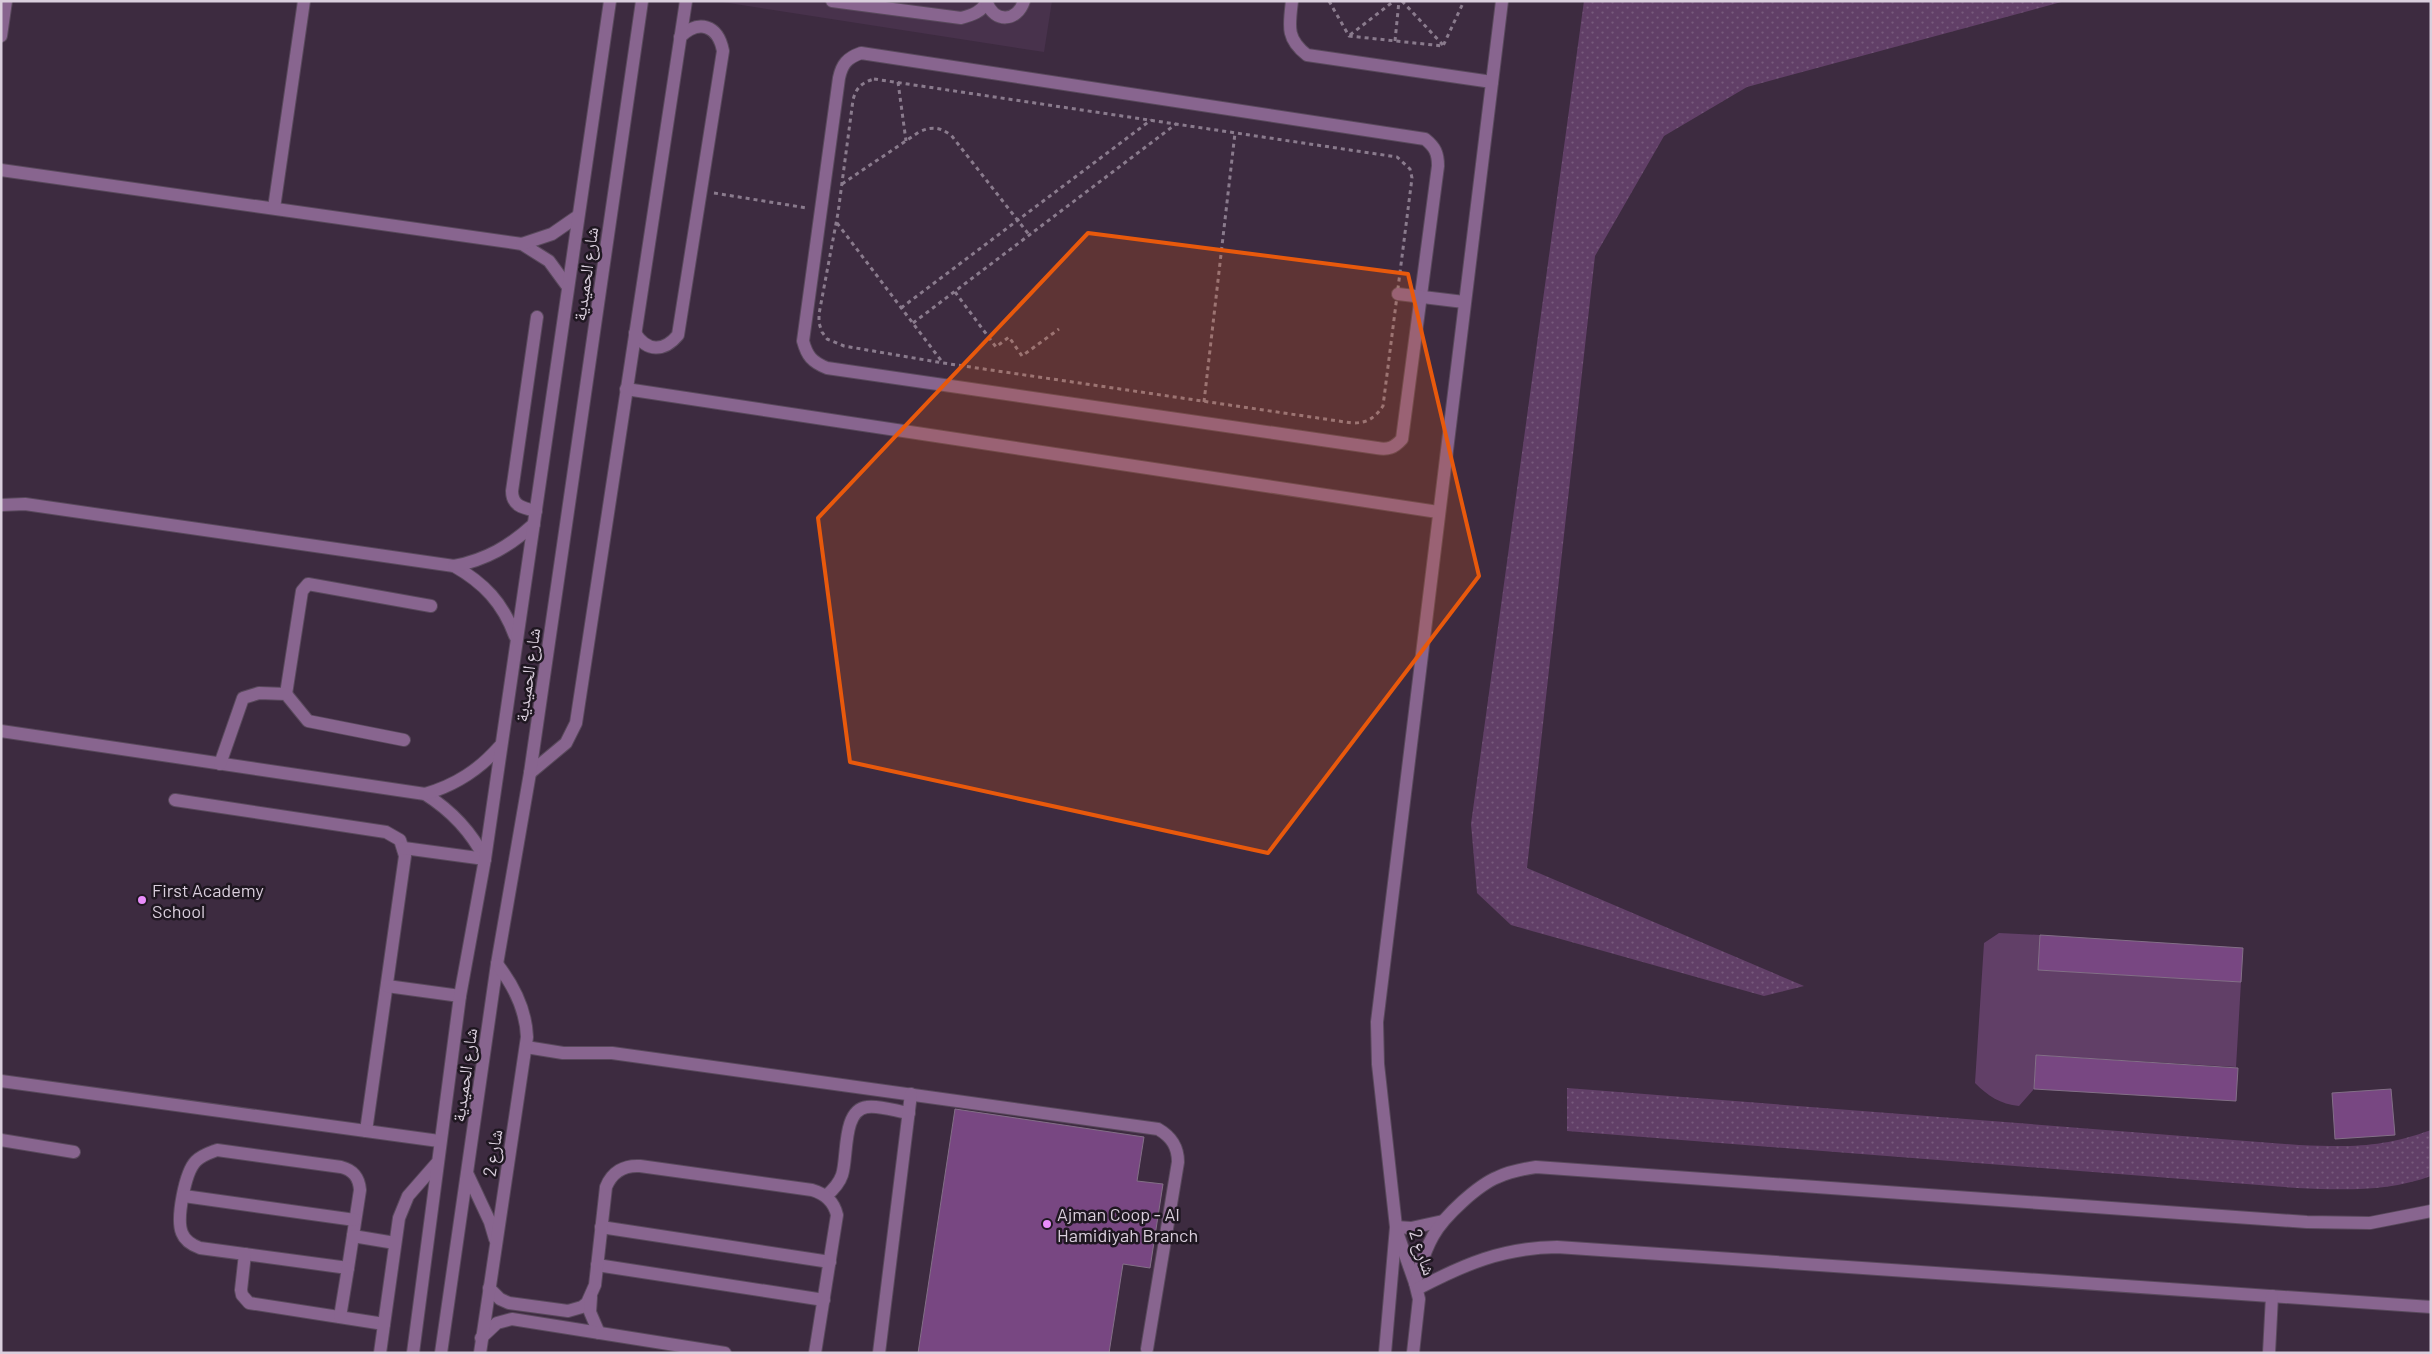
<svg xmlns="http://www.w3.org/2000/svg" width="2432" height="1354" font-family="Barlow,'Noto Naskh Arabic',sans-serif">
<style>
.built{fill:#48324c}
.grass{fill:url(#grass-dots)}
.green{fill:#613f67}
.building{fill:#784782;stroke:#836f87}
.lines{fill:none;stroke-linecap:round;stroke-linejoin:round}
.minor-casing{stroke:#59495c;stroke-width:14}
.path{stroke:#8a7b8d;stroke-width:3;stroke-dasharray:4 4;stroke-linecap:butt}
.minor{stroke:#88658f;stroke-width:12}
.marked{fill:#e8590c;fill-opacity:0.2;stroke:#e8590c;stroke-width:4;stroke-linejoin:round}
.poi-dot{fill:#ea8dfc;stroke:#1f1721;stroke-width:2}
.labels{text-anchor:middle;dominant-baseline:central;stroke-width:5;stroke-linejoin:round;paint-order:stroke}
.street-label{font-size:18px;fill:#dacfdd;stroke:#1f1721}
.poi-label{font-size:18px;fill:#dacfdd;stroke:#1f1721;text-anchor:start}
</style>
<defs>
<pattern id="grass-dots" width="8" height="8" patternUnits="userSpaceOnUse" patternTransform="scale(1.25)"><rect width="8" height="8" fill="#613f67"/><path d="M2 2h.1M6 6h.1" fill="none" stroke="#775a7c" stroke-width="1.8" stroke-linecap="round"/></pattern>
</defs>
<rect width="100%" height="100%" fill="#3d2b40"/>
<!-- built -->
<polygon class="built" points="716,1 1052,1 1044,52"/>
<!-- grass -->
<g class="grass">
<polygon points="1584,1 2065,1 1747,87 1664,136 1595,256 1527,868 1804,986 1764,996 1511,925 1477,893 1471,824"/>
<path d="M1567 1088 2299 1145C2351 1147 2381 1148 2431 1130V1176C2387 1192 2342 1190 2297 1188L1567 1131Z"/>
</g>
<!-- green -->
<path class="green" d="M1999 933 2040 935 2038 970 2241 982 2236 1067 2036 1055 2034 1089 2019 1106C2000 1104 1988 1096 1975 1083L1984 943Z"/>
<!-- building -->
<g class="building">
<polygon points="2040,935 2243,948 2241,982 2038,970"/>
<polygon points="2036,1055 2238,1068 2236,1101 2034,1089"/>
<polygon points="2391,1089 2395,1135 2335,1139 2332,1093"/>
<polygon points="955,1109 1144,1137 1137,1181 1163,1184 1150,1268 1123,1264 1109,1353 918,1353"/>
</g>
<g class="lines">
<defs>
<g id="minor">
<path d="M832 1 961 18C972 15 982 12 987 1"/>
<path d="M1292 1C1289 26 1286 39 1307 55L1492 82"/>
<path d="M987 3C995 23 1017 22 1024 1"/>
<polyline points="1,36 6,1"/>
<path d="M861 53 1425 139C1435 147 1438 153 1438 166L1402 439C1394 448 1388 450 1377 448L827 368C812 362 807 356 803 341L839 78C842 64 847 58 861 53Z"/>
<polyline points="1,170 522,244 549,261 568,287"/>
<polyline points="274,208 304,1"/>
<polyline points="522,244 552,234 578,216"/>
<polyline points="1398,294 1464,302"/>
<path d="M635 333C647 352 664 352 678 335L723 51C718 25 699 19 680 37"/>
<polyline points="626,389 1438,512"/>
<path d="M1 505 25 504 454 566C484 583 503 603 515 636"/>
<path d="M536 511C523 508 512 506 512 491L537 317"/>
<path d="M454 566C486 560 510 546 534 524"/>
<polyline points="286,694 302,591 308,584 431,606"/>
<path d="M1 731 425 794C452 811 471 831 485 859"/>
<polyline points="220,764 243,698 259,693 286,694 308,721 404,740"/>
<polyline points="530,773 566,743 576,723 686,1"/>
<path d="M425 794C456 785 479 770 500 746"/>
<polyline points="175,800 386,832 400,840 405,856 366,1131"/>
<polyline points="404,848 485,859"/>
<polyline points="387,986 460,996"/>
<path d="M526 1047 563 1053H612L1158 1129C1172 1137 1178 1147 1178 1162L1147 1349"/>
<polyline points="1,1081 439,1141"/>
<polyline points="1,1140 74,1152"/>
<path d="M217 1150 341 1167C353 1170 359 1177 360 1190L348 1268 200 1248C192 1245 185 1241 182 1233 176 1219 185 1172 196 1161 202 1155 209 1153 217 1150Z"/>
<polyline points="468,1175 490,1222 495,1239"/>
<polyline points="184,1196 355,1220"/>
<path d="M826 1196C833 1190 839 1184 842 1175 848 1157 842 1110 867 1107 879 1105 896 1111 909 1113"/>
<polyline points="601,1227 830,1262"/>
<polyline points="1396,1227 1411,1228 1443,1221"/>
<polyline points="1397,1232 1415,1283 1419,1299 1413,1353"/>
<polyline points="353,1236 395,1243"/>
<polyline points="245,1254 241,1290 242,1295 249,1303 384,1324"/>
<polyline points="597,1265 824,1300"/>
<path d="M1415 1283C1420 1266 1425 1250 1433 1236 1444 1216 1478 1185 1498 1177 1511 1171 1523 1169 1536 1167L2307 1222 2370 1223 2431 1211"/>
<path d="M489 1288 500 1299 509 1303 568 1311 582 1307 587 1303 595 1285 606 1187C612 1172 624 1165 640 1166L812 1190C826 1194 834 1202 837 1215L815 1353"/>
<path d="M1417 1289C1465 1264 1502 1248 1557 1247L2431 1307"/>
<polyline points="591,1297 590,1312 599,1333"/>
<polyline points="340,1317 348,1268"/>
<polyline points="481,1338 497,1323 512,1319 725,1353"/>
<polyline points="380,1353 399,1218 408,1196 436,1164"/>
<polyline points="413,1353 460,996 485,859 610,1"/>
<polyline points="441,1353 497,964 530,773 642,1"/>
<path d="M480 1353 527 1037C526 1009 514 986 497 964"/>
<polyline points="879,1353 911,1094"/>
<polyline points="1385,1353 1396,1227 1378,1064 1377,1022 1502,1"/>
<polyline points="2269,1353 2272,1296"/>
</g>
</defs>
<!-- minor casing -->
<use href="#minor" class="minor-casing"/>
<!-- path -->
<g class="path">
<polyline points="1329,1 1349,36 1443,46 1464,1"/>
<polyline points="1402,1 1443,45"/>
<polyline points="1350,35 1394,1"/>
<polyline points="1395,41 1399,1"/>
<path d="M874 79 1397 157 1410 169 1412 178 1383 406C1374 419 1367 423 1352 423L943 363 844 346 827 339 822 332 819 323V314L838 213 853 100C856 88 861 83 874 79Z"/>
<polyline points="898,82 906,141"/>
<path d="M842 184 919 132C932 126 939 127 951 135L1030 236"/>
<polyline points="714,193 807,208"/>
<polyline points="837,223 943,363"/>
<polyline points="955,292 996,347 1009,337 1022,356 1059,329"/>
<polyline points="901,308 1151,120"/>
<polyline points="913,323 1176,124"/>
<polyline points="1204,402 1235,133"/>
</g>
<!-- minor -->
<use href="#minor" class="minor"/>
</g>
<!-- marked area -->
<path class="marked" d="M1088 233 1408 274 1479 576 1268 853 850 762 818 518Z"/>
<!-- markers -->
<g class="poi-dot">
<circle cx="142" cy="900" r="5"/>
<circle cx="1047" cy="1224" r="5"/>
</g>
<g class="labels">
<!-- street labels -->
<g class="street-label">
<text transform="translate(585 274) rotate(-82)">شارع الحميدية</text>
<text transform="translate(527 675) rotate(-82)">شارع الحميدية</text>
<text transform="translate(464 1075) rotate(-82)">شارع الحميدية</text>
<text transform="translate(492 1153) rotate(-81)">شارع 2</text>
<text transform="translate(1423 1252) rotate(71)">شارع 2</text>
</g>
<!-- poi labels -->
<g class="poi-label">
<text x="152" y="890">First Academy<tspan x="152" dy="21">School</tspan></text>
<text x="1057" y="1214">Ajman Coop - Al<tspan x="1057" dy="21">Hamidiyah Branch</tspan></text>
</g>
</g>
<!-- border -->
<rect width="2432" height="1354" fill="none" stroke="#dacfdd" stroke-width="5"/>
</svg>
